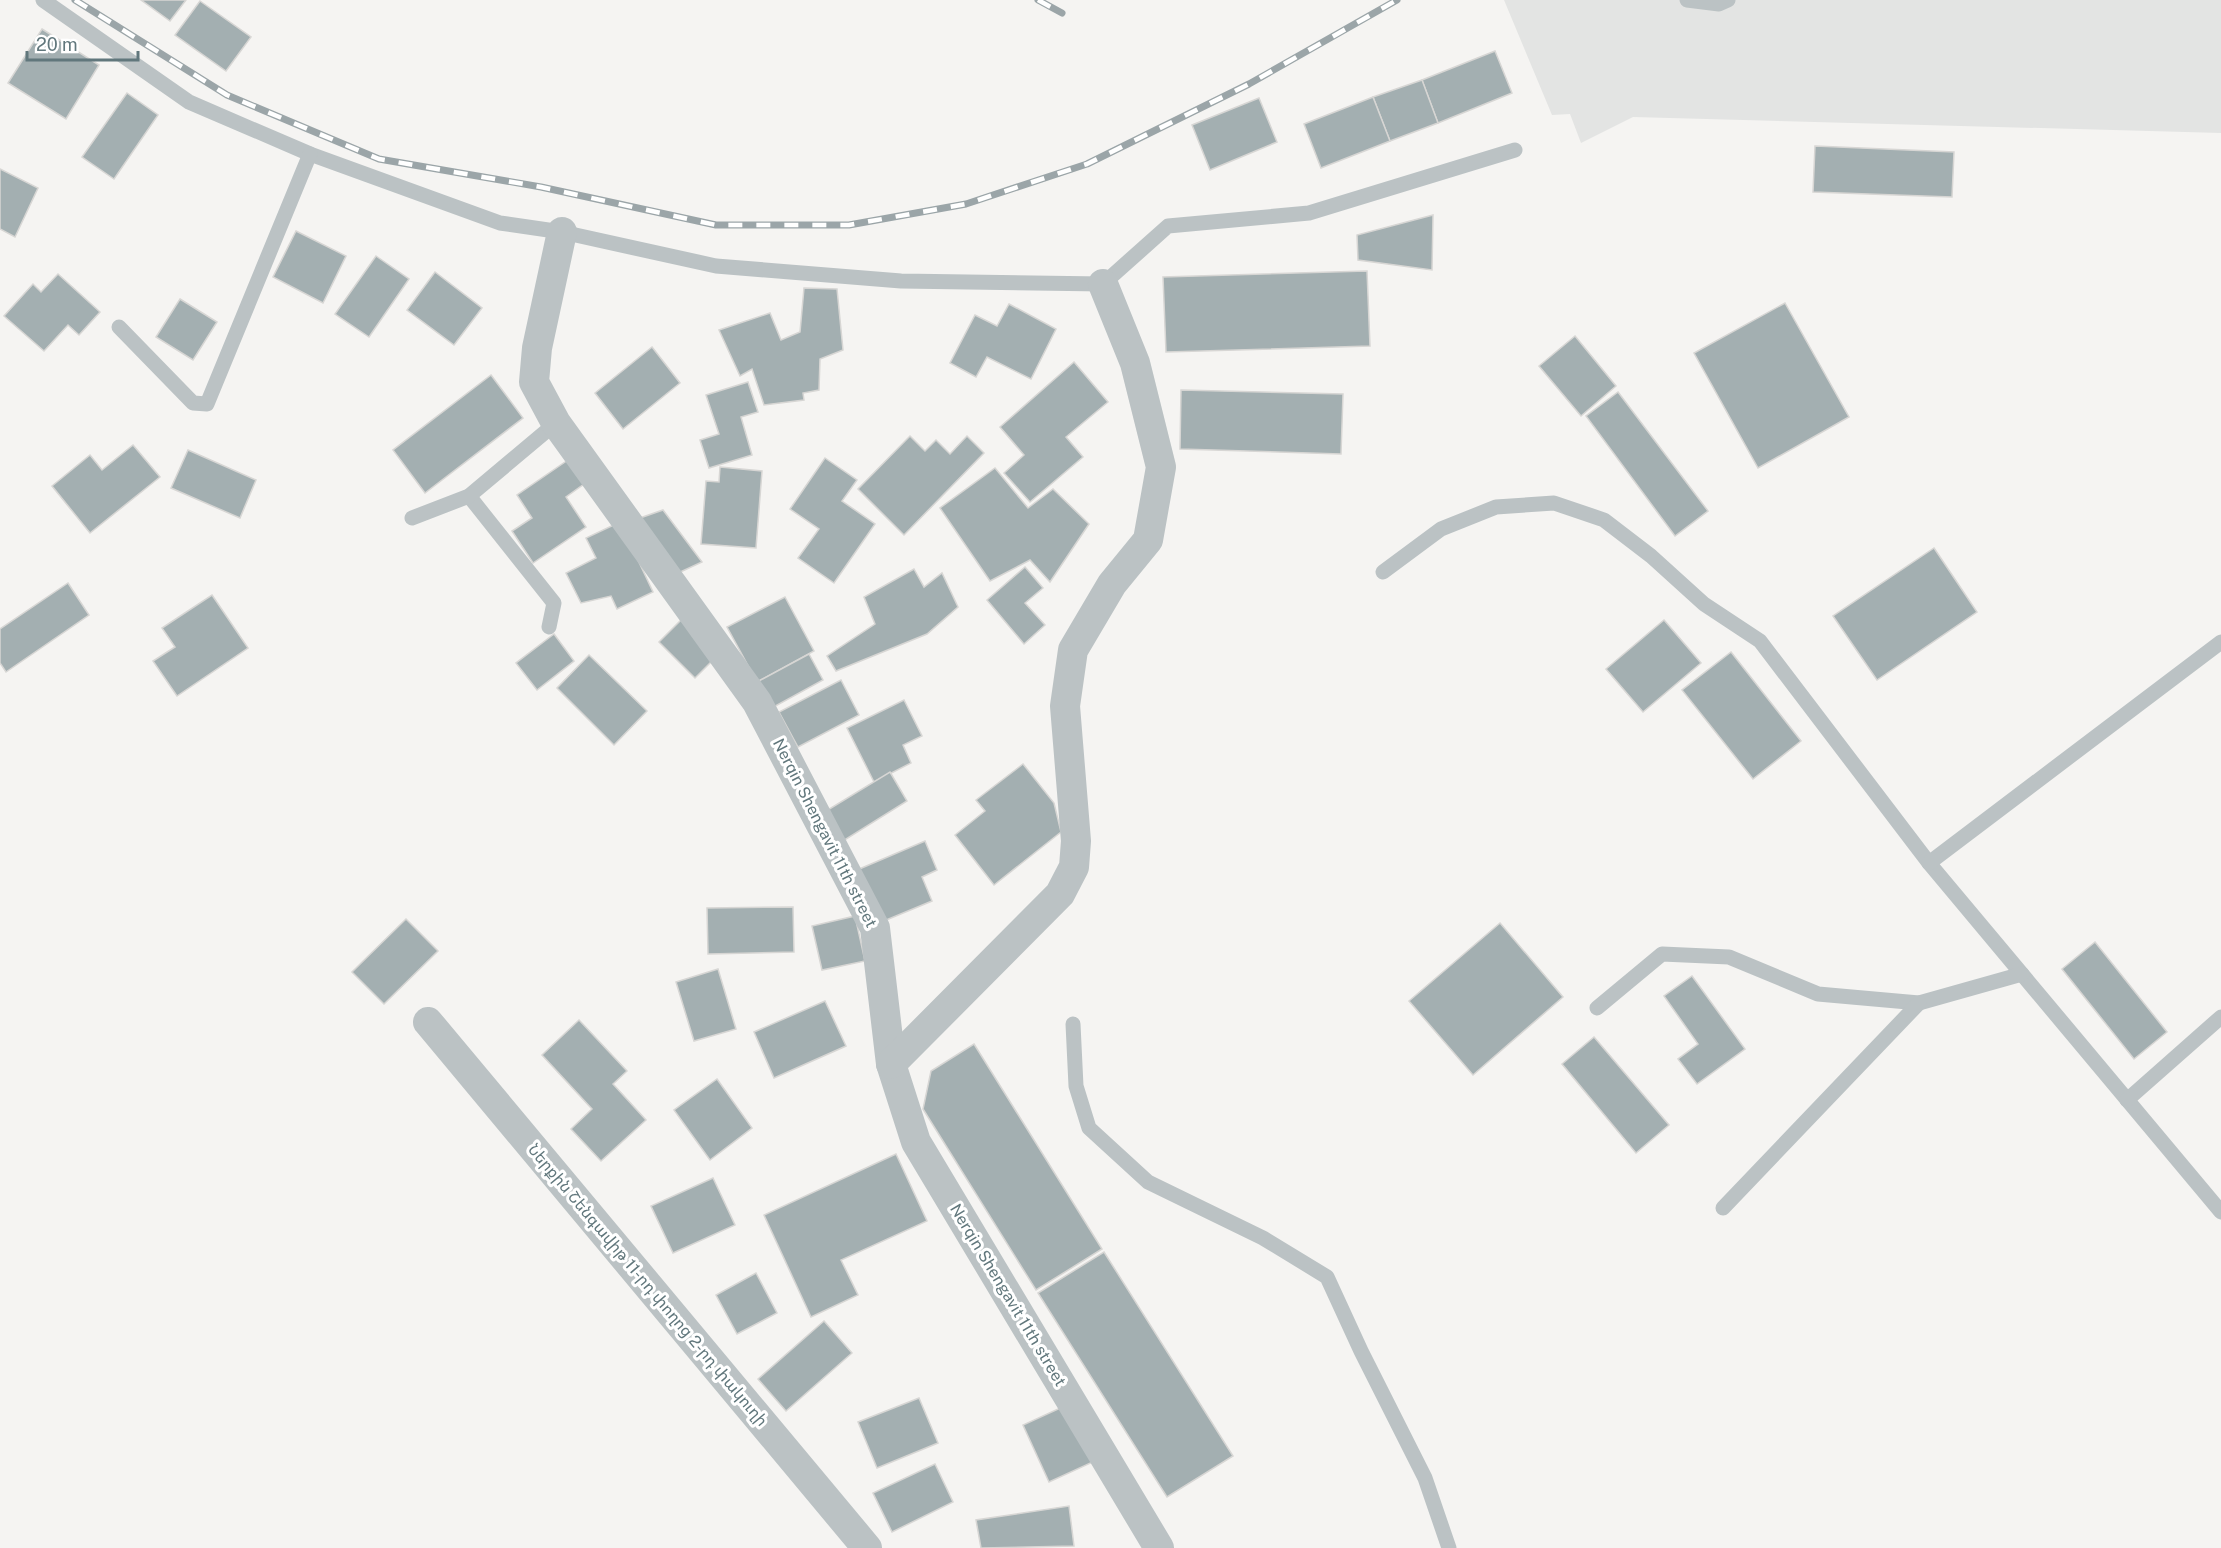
<svg xmlns="http://www.w3.org/2000/svg" width="2221" height="1548" font-family="'Public Sans','Noto Sans Armenian',sans-serif">
<style>
.built{fill:#e3e4e3}
.building{fill:#a3afb1;stroke:#d7d6d4;stroke-width:1.5}
.lines{fill:none;stroke-linecap:round;stroke-linejoin:round}
.lane{stroke:#bbc2c4;stroke-width:15}
.street{stroke:#bbc2c4;stroke-width:30}
.rail-casing{stroke:#9ba5a8;stroke-width:7}
.rail{stroke:#fff;stroke-width:4.5;stroke-dasharray:14;stroke-linecap:butt}
.labels{text-anchor:middle;dominant-baseline:central;stroke-width:6;stroke-linejoin:round;paint-order:stroke}
.street-label{font-size:16px;fill:#61777c;stroke:#fff}
</style>
<rect width="100%" height="100%" fill="#f5f4f2"/>
<!-- built -->
<polygon class="built" points="1504,0 2221,0 2221,133 1633,117 1581,143 1570,114 1552,115"/>
<!-- building -->
<g class="building">
<polygon points="141,0 186,0 170,21"/>
<polygon points="200,1 251,37 226,71 175,35"/>
<polygon points="42,29 99,65 66,119 8,83"/>
<polygon points="1495,51 1512,93 1438,123 1422,80"/>
<polygon points="1422,80 1438,123 1390,141 1373,97"/>
<polygon points="127,93 158,115 114,179 82,157"/>
<polygon points="1373,97 1390,141 1321,168 1304,124"/>
<polygon points="1259,98 1277,142 1210,170 1192,125"/>
<polygon points="1815,146 1954,152 1952,197 1813,192"/>
<polygon points="0,169 38,188 15,237 0,229"/>
<polygon points="1433,215 1432,270 1358,260 1357,235"/>
<polygon points="296,231 346,256 323,303 273,277"/>
<polygon points="376,256 409,279 369,337 335,314"/>
<polygon points="1367,271 1370,346 1166,352 1163,277"/>
<polygon points="435,272 482,308 454,345 407,310"/>
<polygon points="58,274 100,312 79,335 68,325 44,351 4,316 33,284 41,292"/>
<polygon points="804,288 837,289 843,350 820,359 819,390 803,393 804,400 764,405 752,369 740,376 719,330 770,313 781,340 800,332"/>
<polygon points="180,299 217,322 193,360 156,337"/>
<polygon points="1785,303 1849,417 1758,468 1694,353"/>
<polygon points="1009,304 1056,329 1031,379 987,357 976,377 950,363 975,315 997,326"/>
<polygon points="1575,336 1616,386 1581,416 1539,366"/>
<polygon points="652,347 680,383 623,429 595,393"/>
<polygon points="1074,362 1108,402 1066,437 1083,457 1030,502 1004,473 1024,455 1000,427"/>
<polygon points="491,375 523,418 425,493 393,450"/>
<polygon points="748,382 758,412 741,417 752,455 709,468 700,440 719,434 706,395"/>
<polygon points="1181,390 1343,394 1341,454 1180,449"/>
<polygon points="1618,392 1708,511 1675,536 1586,416"/>
<polygon points="910,436 925,451 936,440 950,454 967,436 984,453 904,535 858,489"/>
<polygon points="133,445 160,477 90,533 52,486 90,455 102,470"/>
<polygon points="188,450 256,480 240,518 171,488"/>
<polygon points="825,458 857,480 842,501 875,524 834,583 798,558 819,529 790,509"/>
<polygon points="568,460 584,484 566,497 586,527 533,563 512,531 532,518 517,495"/>
<polygon points="720,467 762,471 756,548 701,544 706,481 719,482"/>
<polygon points="995,468 1028,508 1053,489 1089,524 1050,582 1030,560 990,581 940,508"/>
<polygon points="663,510 702,562 676,574 640,518"/>
<polygon points="620,522 653,592 617,609 611,596 581,603 566,573 596,558 586,538"/>
<polygon points="1934,548 1977,612 1877,680 1833,616"/>
<polygon points="1025,567 1043,588 1025,603 1045,625 1024,644 987,600"/>
<polygon points="914,569 924,587 942,573 958,607 927,634 836,671 827,656 875,624 864,597"/>
<polygon points="68,583 89,615 6,672 0,663 0,629"/>
<polygon points="212,595 248,648 177,696 153,661 175,647 162,628"/>
<polygon points="785,597 814,651 757,682 727,627"/>
<polygon points="683,618 719,654 695,678 659,642"/>
<polygon points="1664,620 1701,663 1643,712 1606,669"/>
<polygon points="554,634 574,661 537,690 516,663"/>
<polygon points="1731,652 1801,741 1753,779 1682,690"/>
<polygon points="809,654 823,680 770,709 757,682"/>
<polygon points="589,655 647,711 614,745 557,688"/>
<polygon points="841,680 859,715 798,747 779,712"/>
<polygon points="904,700 922,736 903,745 911,763 874,782 847,728"/>
<polygon points="1023,764 1054,803 1061,832 994,885 955,835 985,811 976,800"/>
<polygon points="890,772 907,801 843,841 826,811"/>
<polygon points="925,841 937,870 922,877 932,901 879,923 857,870"/>
<polygon points="793,907 794,952 708,954 707,908"/>
<polygon points="855,916 865,961 822,970 812,926"/>
<polygon points="406,919 438,951 384,1004 352,972"/>
<polygon points="1500,923 1563,997 1473,1075 1409,1001"/>
<polygon points="2095,942 2167,1032 2134,1059 2062,969"/>
<polygon points="718,969 736,1029 694,1041 676,982"/>
<polygon points="1692,976 1745,1049 1697,1084 1678,1059 1698,1044 1664,996"/>
<polygon points="825,1001 846,1046 774,1078 754,1032"/>
<polygon points="579,1020 627,1071 613,1084 646,1120 601,1161 571,1129 592,1109 542,1055"/>
<polygon points="1594,1037 1669,1125 1636,1153 1562,1064"/>
<polygon points="974,1044 1102,1249 1036,1290 923,1109 931,1071"/>
<polygon points="717,1079 752,1128 710,1160 674,1110"/>
<polygon points="896,1154 927,1221 841,1260 858,1295 811,1317 764,1215"/>
<polygon points="713,1178 735,1225 673,1253 651,1206"/>
<polygon points="1104,1252 1233,1456 1167,1497 1038,1293"/>
<polygon points="756,1273 777,1313 737,1334 716,1295"/>
<polygon points="824,1321 852,1353 786,1411 758,1379"/>
<polygon points="919,1398 938,1443 877,1468 858,1422"/>
<polygon points="1069,1404 1095,1461 1049,1482 1023,1425"/>
<polygon points="935,1464 953,1502 892,1532 873,1493"/>
<polygon points="1069,1506 1074,1546 981,1548 976,1520"/>
</g>
<g class="lines">
<!-- lane -->
<g class="lane">
<polyline points="43,0 189,102 310,154 500,223 562,232 716,266 901,281 1103,284 1168,226 1309,213 1515,150"/>
<polyline points="1687,0 1719,4 1728,0"/>
<polyline points="119,327 193,403 207,404 310,154"/>
<polyline points="469,496 554,603 549,627"/>
<polyline points="412,518 469,496 556,423"/>
<polyline points="1383,572 1441,529 1496,507 1554,503 1604,520 1651,556 1704,604 1760,641 1929,863 2221,1212"/>
<polyline points="1929,863 2221,642"/>
<polyline points="1597,1008 1662,954 1729,957 1818,994 1919,1003 2022,974"/>
<polyline points="1073,1024 1076,1086 1089,1128 1148,1182 1263,1238 1327,1277 1361,1351 1425,1478 1449,1548"/>
<polyline points="2127,1100 2221,1017"/>
<polyline points="1723,1208 1919,1003"/>
</g>
<!-- street -->
<g class="street">
<polyline points="562,232 537,348 534,382 556,423 757,702 875,928 891,1064 916,1142 1159,1548"/>
<polyline points="428,1022 867,1548"/>
<polyline points="891,1064 1060,894 1074,867 1076,841 1065,706 1073,650 1112,584 1148,540 1161,467 1135,363 1103,284"/>
</g>
<defs>
<g id="rail">
<polyline points="75,0 227,95 379,159 541,187 716,225 849,225 966,204 1087,164 1249,84 1397,0"/>
<polyline points="1038,0 1062,13"/>
</g>
</defs>
<!-- rail casing -->
<use href="#rail" class="rail-casing"/>
<!-- rail -->
<use href="#rail" class="rail"/>
</g>
<g class="labels">
<!-- street labels -->
<g class="street-label">
<text transform="translate(825 833) rotate(63)">Nerqin Shengavit 11th street</text>
<text transform="translate(648 1285) rotate(50)">Ներքին Շենգավիթ 11-րդ փողոց 2-րդ փակուղի</text>
<text transform="translate(1008 1295) rotate(59)">Nerqin Shengavit 11th street</text>
</g>
</g>
<!-- scale -->
<path d="M27 51v9h111v-9" fill="none" stroke="#61777c" stroke-width="3"/>
<text x="36" y="51" font-size="18" fill="#61777c" stroke="#ffffff" stroke-width="4.5" paint-order="stroke">20 m</text>
</svg>
